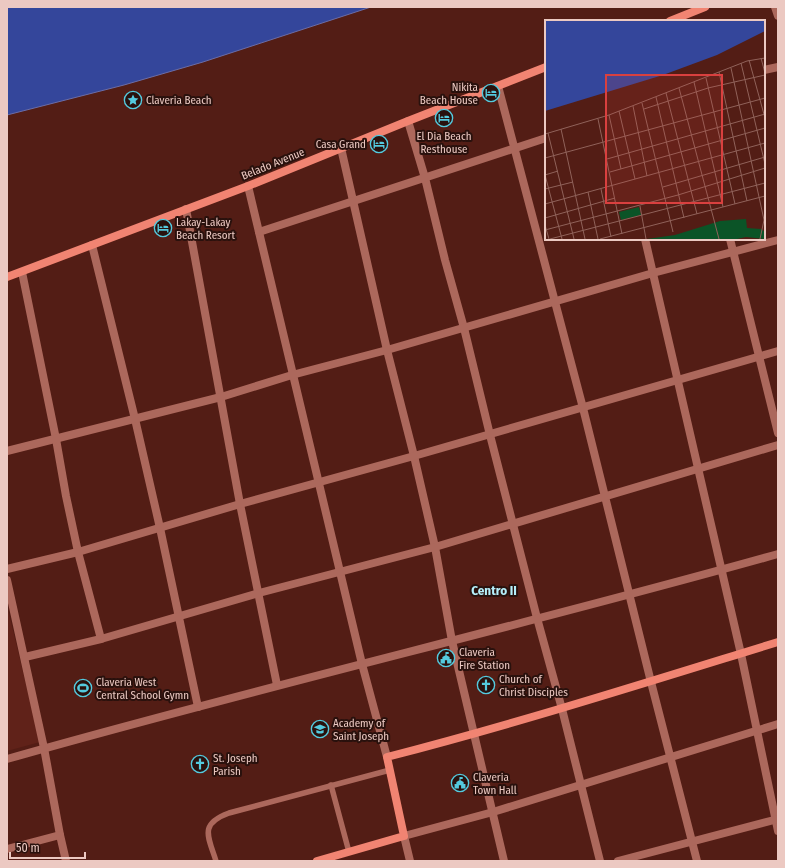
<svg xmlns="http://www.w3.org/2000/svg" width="785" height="868" font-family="'Fira Sans Condensed',sans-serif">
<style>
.built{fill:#602219}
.water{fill:#34469b;stroke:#6b6da7}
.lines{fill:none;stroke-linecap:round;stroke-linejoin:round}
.lane{stroke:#ac685c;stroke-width:5.5}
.street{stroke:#ac685c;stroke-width:8}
.secondary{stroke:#f18472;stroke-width:8}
.labels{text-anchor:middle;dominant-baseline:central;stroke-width:4;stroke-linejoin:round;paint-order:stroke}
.poi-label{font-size:11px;fill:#ecc9c2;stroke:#29110d;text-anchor:start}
.street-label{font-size:11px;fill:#ecc9c2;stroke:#29110d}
.quarter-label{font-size:13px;font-weight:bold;fill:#b5eef9;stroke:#29110d}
.inset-road{fill:none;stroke:#90625a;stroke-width:1}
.view{fill:#d9403f;fill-opacity:0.15;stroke:#d9403f;stroke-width:2}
.inset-edge{fill:none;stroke:#ecc9c2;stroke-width:2}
</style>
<rect width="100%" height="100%" fill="#531d15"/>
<!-- built -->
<polygon class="built" points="7,606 40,742 7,751"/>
<!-- water -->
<polygon class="water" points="7,7 371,7 203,62 124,85 7,115"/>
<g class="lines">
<!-- lane -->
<g class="lane">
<polyline points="331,785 349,852"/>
<path d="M216 861C208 836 199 824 229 813L390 770"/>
</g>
<!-- street -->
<g class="street">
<polyline points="775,7 778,16"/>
<polyline points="764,70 778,67"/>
<polyline points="498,86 583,408 651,682 697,861"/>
<polyline points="408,121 425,178 445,260 464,328 490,435 537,618 562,709 600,861"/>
<polyline points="341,148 387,350 414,456 435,547 452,641 504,861"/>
<polyline points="248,186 362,664 387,757"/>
<polyline points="186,209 240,504 277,685"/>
<polyline points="259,232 546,138"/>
<polyline points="645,239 741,654 778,831"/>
<polyline points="730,239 778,433"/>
<polyline points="92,245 135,419 160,528 198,707"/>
<polyline points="22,272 56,439 66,496 78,552 101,639"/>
<polyline points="7,451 221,397 292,375 387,350 653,273 778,240"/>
<polyline points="7,569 78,552 240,504 414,456 778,351"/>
<polyline points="7,580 44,748 60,835 66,861"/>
<polyline points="25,657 101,639 259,593 435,547 778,445"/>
<path d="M7 759C263 686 522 626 778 554"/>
<polyline points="7,849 60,835"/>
<polyline points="410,861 404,836 493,812 778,724"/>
<polyline points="618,861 778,819"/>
</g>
<!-- secondary -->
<g class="secondary">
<polyline points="670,21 705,7"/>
<polyline points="7,277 248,186 408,121 546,67"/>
<path d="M317 861 404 836 387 757C519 723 648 682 778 642"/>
</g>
</g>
<!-- icons -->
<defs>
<symbol id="hotel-ring" viewBox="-11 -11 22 22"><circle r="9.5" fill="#29110d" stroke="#54cade" stroke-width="1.5"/><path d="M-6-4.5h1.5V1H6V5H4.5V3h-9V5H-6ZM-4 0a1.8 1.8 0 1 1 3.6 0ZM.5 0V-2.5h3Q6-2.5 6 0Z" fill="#54cade"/></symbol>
<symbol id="sight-ring" viewBox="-11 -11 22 22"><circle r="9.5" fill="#29110d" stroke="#54cade" stroke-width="1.5"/><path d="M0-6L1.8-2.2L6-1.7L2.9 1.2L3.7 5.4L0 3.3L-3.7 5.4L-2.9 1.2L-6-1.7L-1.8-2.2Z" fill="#54cade"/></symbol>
<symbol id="civic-ring" viewBox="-11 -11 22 22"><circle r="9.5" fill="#29110d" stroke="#54cade" stroke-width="1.5"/><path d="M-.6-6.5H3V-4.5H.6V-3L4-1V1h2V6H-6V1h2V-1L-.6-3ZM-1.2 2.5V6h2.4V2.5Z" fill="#54cade"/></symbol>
<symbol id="church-ring" viewBox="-11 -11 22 22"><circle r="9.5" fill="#29110d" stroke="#54cade" stroke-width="1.5"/><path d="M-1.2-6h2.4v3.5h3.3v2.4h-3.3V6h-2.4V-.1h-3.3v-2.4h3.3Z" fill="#54cade"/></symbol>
<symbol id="stadium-ring" viewBox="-11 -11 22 22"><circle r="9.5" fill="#29110d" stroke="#54cade" stroke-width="1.5"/><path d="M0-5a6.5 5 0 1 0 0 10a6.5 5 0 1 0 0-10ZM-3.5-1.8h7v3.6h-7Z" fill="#54cade"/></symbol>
<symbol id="school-ring" viewBox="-11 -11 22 22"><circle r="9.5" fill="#29110d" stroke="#54cade" stroke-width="1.5"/><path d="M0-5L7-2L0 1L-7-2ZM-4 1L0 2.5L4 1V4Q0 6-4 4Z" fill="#54cade"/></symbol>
</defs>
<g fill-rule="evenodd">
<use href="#hotel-ring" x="481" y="83" width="20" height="20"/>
<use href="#sight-ring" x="123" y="90" width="20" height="20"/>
<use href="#hotel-ring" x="434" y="108" width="20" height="20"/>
<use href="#hotel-ring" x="369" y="134" width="20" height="20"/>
<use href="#hotel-ring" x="153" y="218" width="20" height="20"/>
<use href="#civic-ring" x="436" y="648" width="20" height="20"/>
<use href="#church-ring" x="476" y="675" width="20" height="20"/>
<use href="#stadium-ring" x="73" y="678" width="20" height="20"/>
<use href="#school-ring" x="310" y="719" width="20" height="20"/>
<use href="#church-ring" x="190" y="754" width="20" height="20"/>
<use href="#civic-ring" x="450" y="773" width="20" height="20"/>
</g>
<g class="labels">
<!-- poi labels -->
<g class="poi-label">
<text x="478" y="87" text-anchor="end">Nikita<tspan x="478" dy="13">Beach House</tspan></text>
<text x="146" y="100">Claveria Beach</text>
<text x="444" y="136" text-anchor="middle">El Dia Beach<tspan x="444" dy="13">Resthouse</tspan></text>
<text x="366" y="144" text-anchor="end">Casa Grand</text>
<text x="176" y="222">Lakay-Lakay<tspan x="176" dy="13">Beach Resort</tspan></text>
<text x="459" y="652">Claveria<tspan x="459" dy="13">Fire Station</tspan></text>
<text x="499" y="679">Church of<tspan x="499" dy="13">Christ Disciples</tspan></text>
<text x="96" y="682">Claveria West<tspan x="96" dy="13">Central School Gymn</tspan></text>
<text x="333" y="723">Academy of<tspan x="333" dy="13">Saint Joseph</tspan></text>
<text x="213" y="758">St. Joseph<tspan x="213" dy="13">Parish</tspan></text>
<text x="473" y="777">Claveria<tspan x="473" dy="13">Town Hall</tspan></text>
</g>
<!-- street labels -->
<g class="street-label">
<text transform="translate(273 164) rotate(-22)">Belado Avenue</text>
</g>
<!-- quarter labels -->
<g class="quarter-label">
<text x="494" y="590">Centro II</text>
</g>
</g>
<!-- overview -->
<g transform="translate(545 20)">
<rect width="220" height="220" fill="#531d15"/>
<path d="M94 187 96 195 76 200 74 192ZM201 199 202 208 216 209 220 212V219L201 217 192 219H102L130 215 175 201Z" fill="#0b5427"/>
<path d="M0 1H220V11L172 35 118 55 0 91Z" fill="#34469b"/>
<path class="inset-road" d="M216 38 220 53M204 40 220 98M196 43 220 144M186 48 219 200 215 219M174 52 202 181M161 58 190 184M149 62 178 187M134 68 174 219M121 73 152 194M111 77 139 198M97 83 128 212M88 86 102 156M99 89 163 68 220 55M74 91 90 159M64 95 76 149M53 99 77 214M16 109 40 219M3 113 29 219M0 114 64 95 202 41 220 38M0 138 220 78M62 139 220 94M13 151 0 155 17 219M65 152 220 108M118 167 220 137M0 169 28 162M56 169 66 217M43 172 53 219M0 184 220 123M95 186 101 219M0 198 70 178M0 205 4 219M0 210 133 175 220 148M5 219 220 163M55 219 220 176"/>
<path class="view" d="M61 55H177V183H61Z"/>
<rect width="220" height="220" class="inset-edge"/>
</g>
<!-- border -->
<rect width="785" height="868" fill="none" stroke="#ecc9c2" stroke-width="16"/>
<!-- scale -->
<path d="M10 852v6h75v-6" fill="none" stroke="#ecc9c2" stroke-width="2"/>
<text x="16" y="852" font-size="12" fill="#ecc9c2" stroke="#29110d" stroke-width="3" paint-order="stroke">50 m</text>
</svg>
